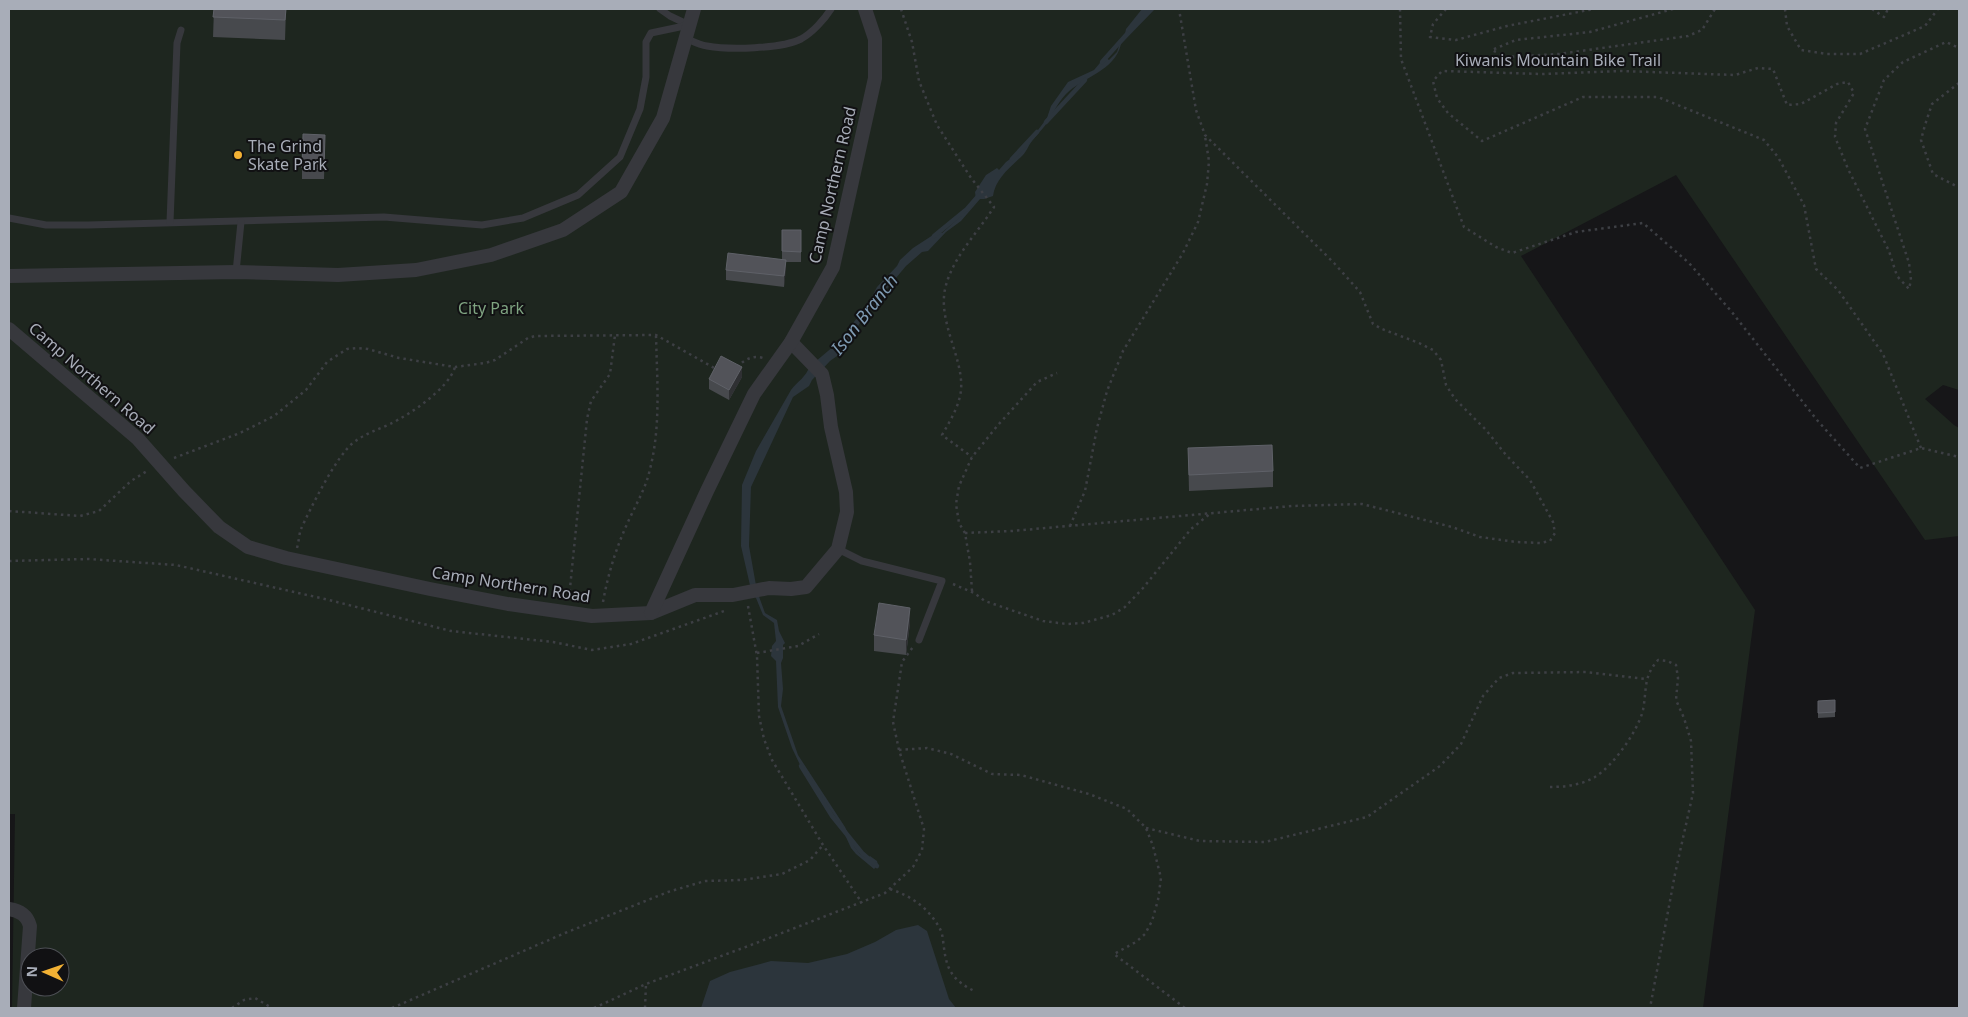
<svg xmlns="http://www.w3.org/2000/svg" width="1968" height="1017" font-family="'Noto Sans',sans-serif">
<style>
.green{fill:#1e261f;fill-rule:evenodd}
.water{fill:#2c353c}
.lines{fill:none;stroke-linecap:round;stroke-linejoin:round}
.stream{stroke:#2c353c;stroke-width:4.5}
.path{stroke:#3d3f44;stroke-width:2.5;stroke-dasharray:2.5 4;stroke-linecap:butt}
.lane{stroke:#37383d;stroke-width:7}
.street{stroke:#37383d;stroke-width:14}
.wall{fill:#47494d}
.shaded-wall{fill:#2f3033}
.building{fill:#525359;stroke:#5f6168}
.poi-dot{fill:#f2b134;stroke:#111113;stroke-width:2}
.labels{text-anchor:middle;dominant-baseline:central;stroke-width:4;stroke-linejoin:round;paint-order:stroke}
.street-label{font-size:16px;fill:#a8adb8;stroke:#111113}
.poi-label{font-size:16px;fill:#a8adb8;stroke:#111113;text-anchor:start}
.park-label{font-size:16px;fill:#7fa381;stroke:#111113}
.water-label{font-size:18px;font-style:italic;fill:#7f9bb3;stroke:#111113}
</style>
<rect width="100%" height="100%" fill="#161618"/>
<!-- green -->
<path class="green" d="M9 9H1959V390L1943 385 1925 399 1954 425 1959 428V536L1925 540 1676 175 1521 256 1755 610 1703 1008H12L15 814H9ZM30 957H60V987H30Z"/>
<!-- water -->
<g class="water">
<path d="M1142 9H1155L1121 44C1115 71 1083 77 1066 94 1058 103 1054 111 1049 120 1044 128 1037 134 1032 141 1028 146 1026 153 1021 157 1009 168 995 180 993 196L984 199H980L961 221 946 232 928 251 922 252 906 266 864 316 858 326 854 340 846 346 844 351 830 361 812 380 809 386 793 397 751 487 749 546 757 591 765 613 777 620 779 631 785 643 783 645V658L781 663 783 689 781 706 798 755 845 827 854 846 860 854 868 859 870 856 877 861 878 865 874 869 856 854 851 848 840 824 801 767 792 748 778 707 776 661 771 656 772 646 776 641 774 623 763 615 756 598 752 594 741 546 742 485 756 451 791 390C797 382 807 376 809 367L847 335 853 323 868 305 877 287 897 266 900 260 913 248 933 235 936 233H942L973 205 976 200 975 192 986 175 997 168 999 170 1006 162 1022 150 1032 138 1047 118 1051 106 1068 82 1094 70 1105 57 1109 60 1117 52 1120 43 1124 39 1126 29Z"/>
<polygon points="918,925 927,931 949,999 956,1008 701,1008 710,981 730,972 771,961 808,963 847,954 875,942 896,930"/>
</g>
<g class="lines">
<!-- stream -->
<g class="stream">
<polyline points="1102,62 1127,34"/>
<polyline points="1046,122 1085,80"/>
<polyline points="1012,159 1037,132"/>
<polyline points="934,236 967,209 980,194"/>
<polyline points="801,766 832,816 862,853 877,866"/>
</g>
<!-- path -->
<g class="path">
<path d="M901 9 912 42 919 81 937 125 971 178 994 207C978 232 954 256 946 285 936 320 964 358 961 390 959 407 950 421 942 435L972 457"/>
<polyline points="1400,9 1401,59 1464,227 1496,247 1512,253 1576,232 1643,223 1689,263 1731,311 1817,420 1860,468 1921,448 1959,457"/>
<polyline points="1446,9 1433,24 1430,37 1456,40 1507,26 1594,9"/>
<polyline points="1673,9 1590,32 1516,40 1492,50 1506,57 1559,54 1688,36 1702,30 1715,9"/>
<polyline points="1785,9 1787,26 1801,50 1827,54 1860,54 1925,26 1938,9"/>
<polyline points="1872,9 1884,17 1888,9"/>
<polyline points="1959,83 1932,104 1925,125 1921,140 1933,174 1956,186 1959,186"/>
<path d="M737 367C745 359 753 355 763 358"/>
<polyline points="1921,448 1883,354 1838,290 1816,269 1804,205 1778,157 1764,140 1658,97 1583,97 1482,141 1448,113 1437,98 1433,81 1442,71 1542,74 1622,71 1735,75 1758,68 1773,69 1787,105 1801,104 1837,84 1848,82 1854,93 1836,123 1835,137 1848,169 1889,251 1897,276 1909,289 1911,280 1909,263 1865,129 1884,80 1903,62 1946,42 1959,48"/>
<polyline points="174,458 240,433 274,416 306,390 327,362 347,349 357,348 368,349 399,358 455,367 485,363 495,360 528,338 535,336 656,335 716,369"/>
<polyline points="9,511 80,516 99,511 131,481 147,471"/>
<polyline points="1070,526 1085,491 1097,428 1107,391 1123,351 1183,253 1198,222 1207,184 1209,161 1205,136"/>
<polyline points="965,533 1012,531 1292,506 1362,504 1452,527 1480,537 1516,542 1540,543 1550,541 1555,533 1553,522 1530,480 1506,455 1486,430 1455,399 1446,385 1441,360 1433,350 1419,343 1382,329 1373,324 1360,292 1334,263 1205,135 1196,110 1179,9"/>
<path d="M297 548C299 541 299 534 301 529 310 509 337 455 353 443 364 434 377 430 390 424 411 414 449 388 455 367"/>
<polyline points="9,561 88,559 176,565 329,600 451,631 553,642 592,650 631,644 727,610"/>
<polyline points="953,584 974,593 985,601 1043,621 1067,624 1083,623 1112,615 1125,607 1143,588 1191,529 1211,513"/>
<polyline points="972,591 970,562 965,533 959,523 956,504 959,486 972,457 998,425 1037,382 1057,373"/>
<polyline points="569,598 587,419 591,401 610,374 615,335"/>
<path d="M603 602C608 574 616 548 628 522 636 504 646 488 650 469 661 426 657 380 656 335"/>
<polyline points="748,606 757,656 759,716 764,739 772,760 823,845 862,903"/>
<polyline points="757,653 798,646 819,634"/>
<polyline points="899,750 927,748 951,754 992,774 1021,775 1089,794 1127,809 1146,828 1153,846 1161,878 1158,900 1152,921 1145,934 1136,942 1114,954 1185,1008"/>
<path d="M1550 787C1564 787 1582 785 1595 777 1613 766 1638 731 1643 710 1647 689 1643 677 1658 660L1667 661 1676 665 1678 678 1676 700 1684 718 1691 741 1693 793 1675 874 1650 1008"/>
<polyline points="1146,828 1200,841 1265,842 1367,817 1440,766 1461,744 1483,696 1499,678 1513,673 1586,672 1646,679"/>
<path d="M890 889C911 896 929 908 940 929 943 934 943 942 944 948 947 972 954 981 976 992"/>
<polyline points="232,1008 244,1000 255,998 272,1008"/>
<polyline points="392,1008 565,933 668,892 705,881 742,880 782,874 810,860 823,845"/>
<polyline points="594,1008 646,984 751,945 885,893 913,867 922,850 924,829 899,750 893,722 902,662 913,647"/>
<polyline points="645,1008 646,984"/>
</g>
<!-- lane -->
<g class="lane">
<polyline points="660,9 670,16 689,25"/>
<path d="M685 38C692 41 700 45 707 46 729 50 781 49 801 39 812 33 824 20 831 9"/>
<polyline points="9,218 46,225 88,225 384,217 482,225 523,218 578,195 620,157 640,109 646,77 646,42 651,33 689,25"/>
<polyline points="170,222 177,43 181,30"/>
<polyline points="236,272 241,222"/>
<polyline points="838,549 862,561 942,581 919,640"/>
</g>
<!-- street -->
<g class="street">
<polyline points="9,276 236,272 338,275 416,270 491,255 563,230 621,192 663,118 694,9"/>
<polyline points="9,329 138,439 184,491 219,527 248,547 286,558 430,589 508,604 592,616 651,613 695,595 733,595 769,588 791,589 806,587 838,549 847,512 846,492 831,427 827,395 822,374 791,342"/>
<polyline points="651,613 707,491 754,394 791,342 833,267 875,78 875,39 865,9"/>
<path d="M9 909C20 911 27 915 30 926L24 1008"/>
</g>
</g>
<!-- wall -->
<g class="wall">
<polygon points="214,9 286,9 285,40 213,37"/>
<polygon points="775,9 790,9 790,10"/>
<polygon points="325,145 324,179 302,179 302,168"/>
<polygon points="782,230 801,230 801,262 786,262 784,287 726,280 726,270 782,259"/>
<polygon points="742,377 729,400 709,389 709,379"/>
<polygon points="1188,448 1273,471 1273,487 1189,491"/>
<polygon points="910,623 906,655 874,651 874,635"/>
<polygon points="1835,700 1835,717 1818,718 1818,701"/>
</g>
<!-- shaded-wall -->
<g class="shaded-wall">
<polygon points="786,260 786,270 784,287 784,276"/>
<polygon points="742,367 742,377 729,400 729,390"/>
<polygon points="910,608 910,623 906,655 906,640"/>
</g>
<!-- building -->
<g class="building">
<polygon points="214,9 286,9 285,20 213,17"/>
<polygon points="303,134 325,135 324,169 302,168"/>
<polygon points="782,230 801,230 801,252 782,251"/>
<polygon points="728,253 786,260 784,276 726,270"/>
<polygon points="721,356 742,367 729,390 709,379"/>
<polygon points="1272,445 1273,471 1189,475 1188,448"/>
<polygon points="879,603 910,608 906,640 874,635"/>
<polygon points="1835,700 1835,712 1818,713 1818,701"/>
</g>
<!-- markers -->
<circle class="poi-dot" cx="238" cy="155" r="5"/>
<g class="labels">
<!-- street labels -->
<g class="street-label">
<text x="1558" y="60">Kiwanis Mountain Bike Trail</text>
<text transform="translate(832 185) rotate(-77)">Camp Northern Road</text>
<text transform="translate(92 378) rotate(41)">Camp Northern Road</text>
<text transform="translate(511 584) rotate(9)">Camp Northern Road</text>
</g>
<!-- poi labels -->
<g class="poi-label">
<text x="248" y="146">The Grind<tspan x="248" dy="18">Skate Park</tspan></text>
</g>
<!-- park labels -->
<g class="park-label">
<text x="491" y="308">City Park</text>
</g>
<!-- water labels -->
<g class="water-label">
<text transform="translate(864 314) rotate(-52)">Ison Branch</text>
</g>
</g>
<!-- border -->
<rect width="1968" height="1017" fill="none" stroke="#a8adb8" stroke-width="20"/>
<!-- north arrow -->
<g transform="translate(45 972) rotate(272)"><circle r="24" fill="#111113" stroke="#4d4f55"/>
<path d="M0-4L9 19L0 12L-9 19Z" fill="#f2b134"/>
<text y="-8" font-size="14" font-weight="bold" text-anchor="middle" fill="#a8adb8">N</text>
</g>
</svg>
